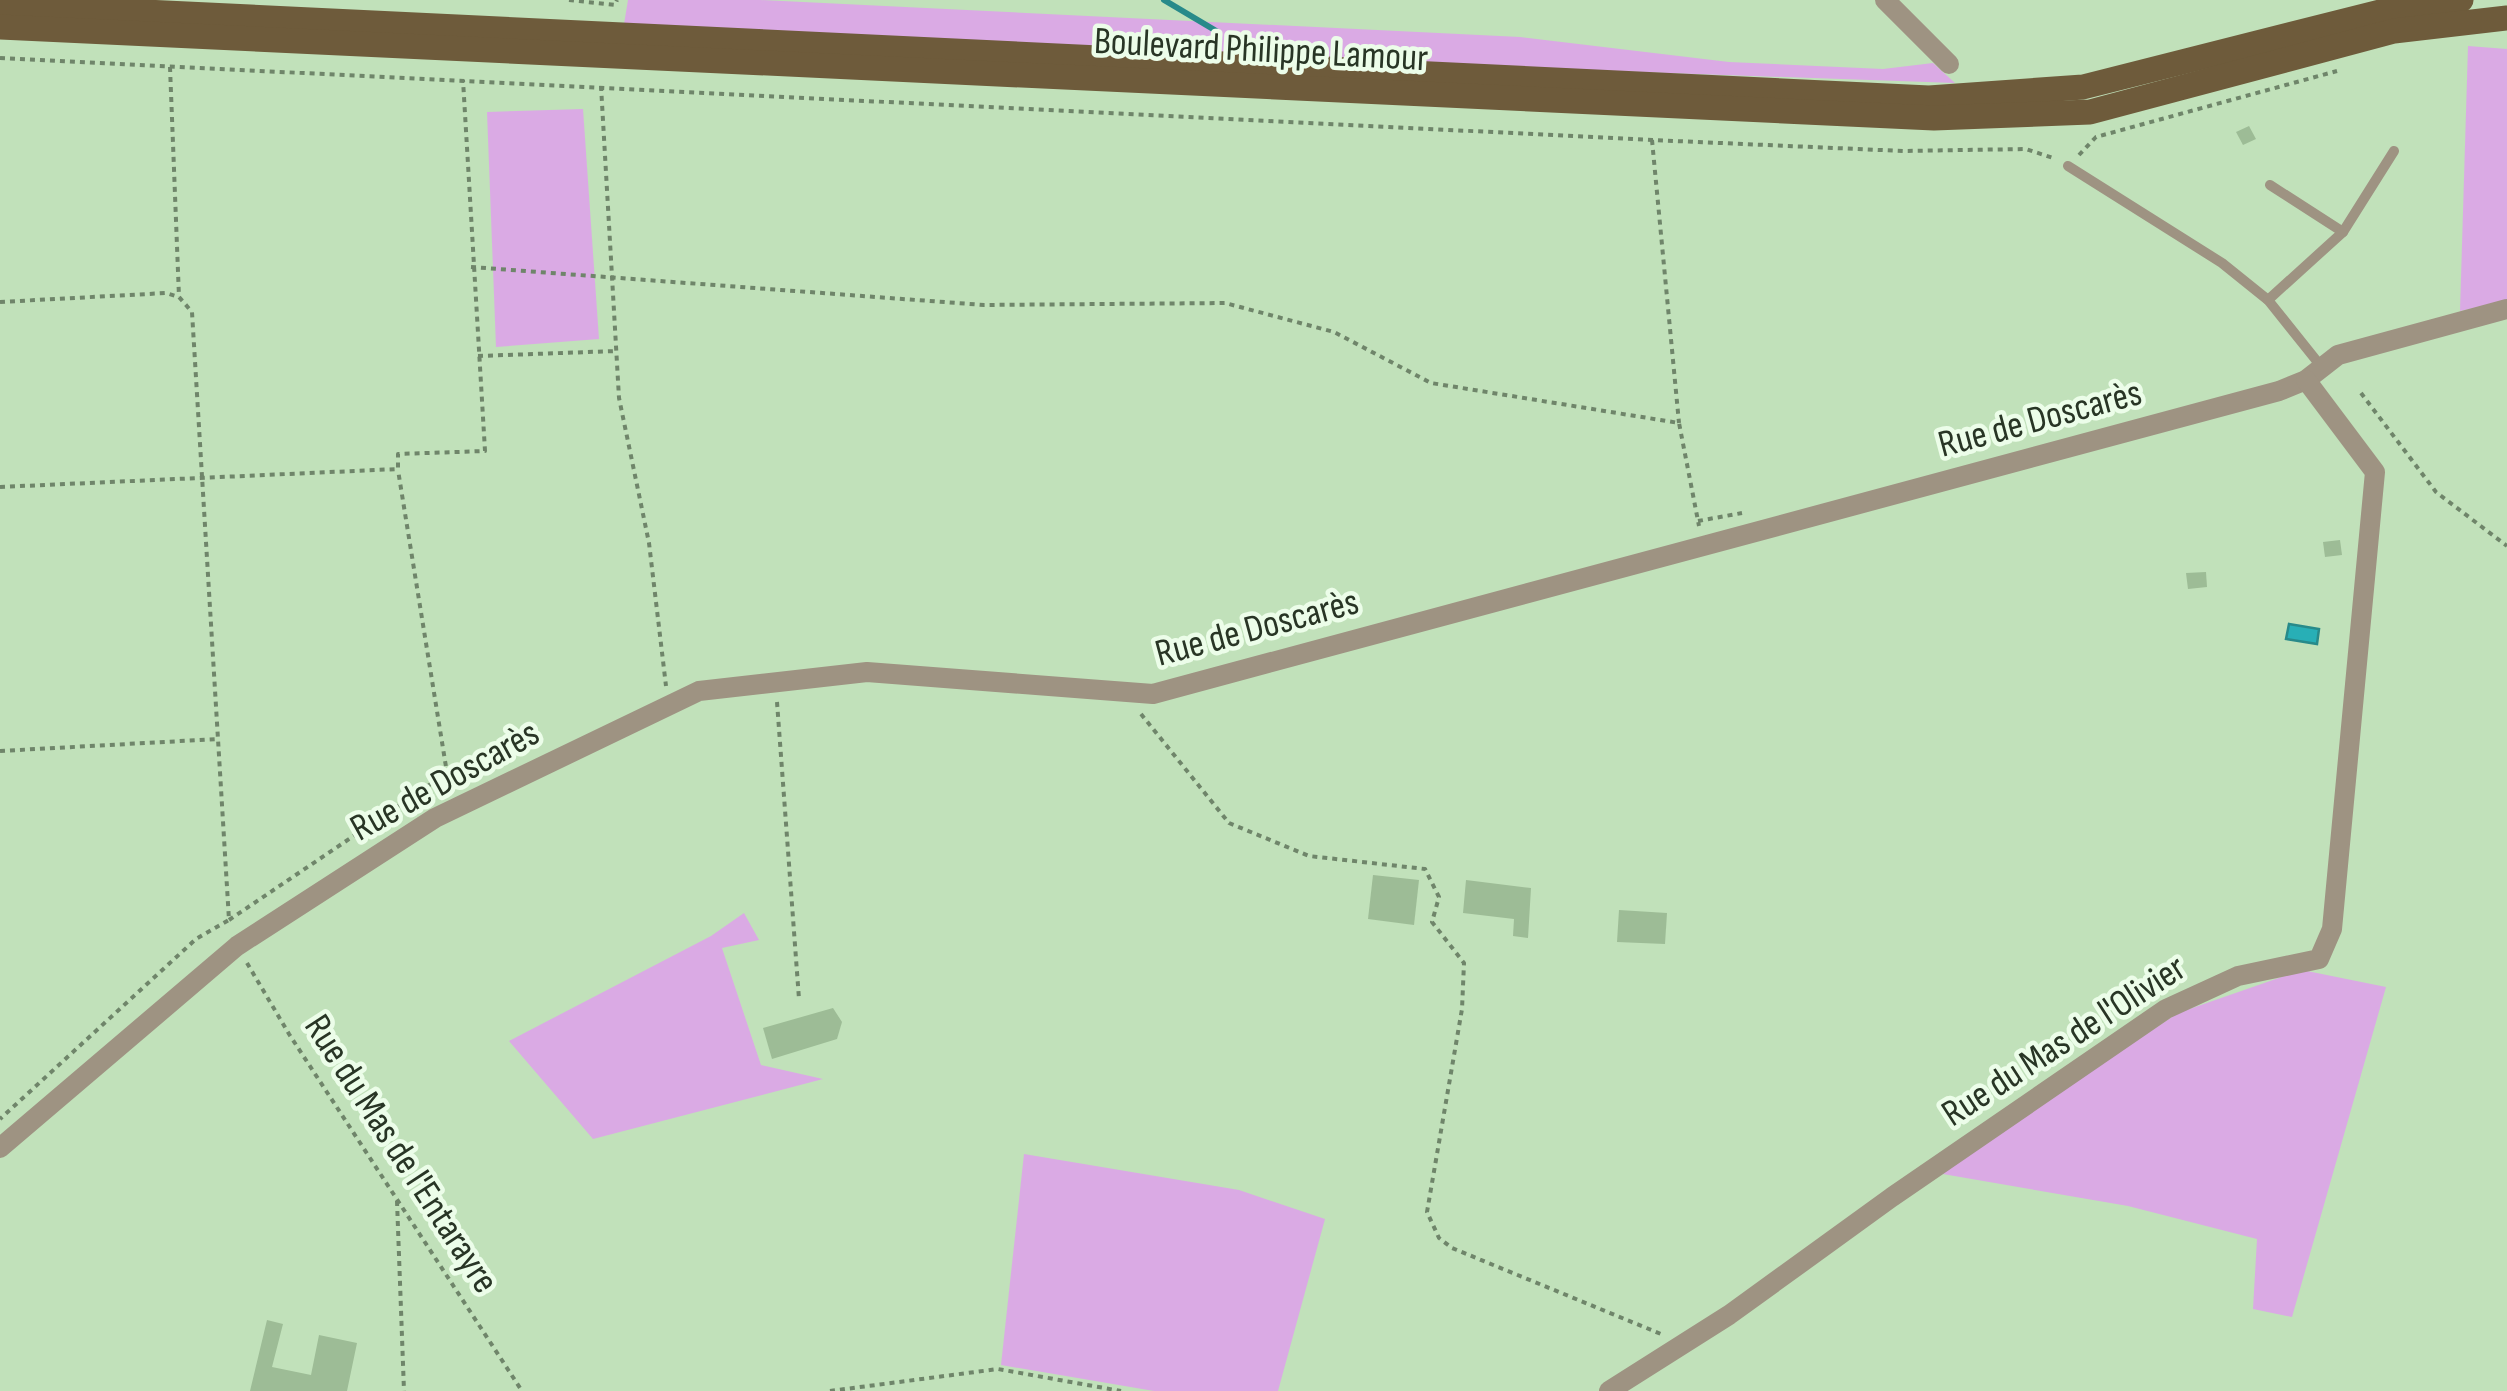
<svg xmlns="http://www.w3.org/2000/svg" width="2507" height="1391" font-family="'Sofia Sans Condensed',sans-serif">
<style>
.green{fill:#daaae4}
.water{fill:#28afb6;stroke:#288a8a;stroke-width:2.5}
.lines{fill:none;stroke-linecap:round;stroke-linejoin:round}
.stream{stroke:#288a8a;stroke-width:6}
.building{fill:#9dbc96}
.path{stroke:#6f856a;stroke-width:4;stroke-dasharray:5 5;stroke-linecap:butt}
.lane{stroke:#9e9382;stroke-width:10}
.street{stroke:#9e9382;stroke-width:20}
.primary{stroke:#6e5b3b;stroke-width:25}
.labels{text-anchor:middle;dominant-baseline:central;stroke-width:9;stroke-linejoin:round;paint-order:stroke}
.street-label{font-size:38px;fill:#283525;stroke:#ecfde9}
</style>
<rect width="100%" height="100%" fill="#c1e1ba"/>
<!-- green -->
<g class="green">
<polygon points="628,0 760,0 1520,37 1729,62 1883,69 1933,63 1955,83 1526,68 624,24"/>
<polygon points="2468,46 2507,49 2507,301 2460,311"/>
<polygon points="583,109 599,339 496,347 487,112"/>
<polygon points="744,913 759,940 722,948 761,1065 823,1079 593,1139 509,1041 711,936"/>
<polygon points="2302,970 2386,987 2292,1317 2253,1309 2257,1239 2128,1206 1937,1173 2178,1013"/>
<polygon points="1024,1154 1239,1190 1325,1219 1278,1391 1154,1391 1001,1365"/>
</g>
<!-- water -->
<polygon class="water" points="2289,624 2319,629 2317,644 2286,639"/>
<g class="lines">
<!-- stream -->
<polyline class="stream" points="1164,0 1218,32"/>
</g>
<!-- building -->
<g class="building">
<polygon points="2249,126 2256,139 2243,145 2236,132"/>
<polygon points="2340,540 2342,555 2325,557 2323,542"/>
<polygon points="2206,572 2207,587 2188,589 2186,573"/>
<polygon points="1373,875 1419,880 1414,925 1368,919"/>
<polygon points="1466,880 1531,888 1528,938 1513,936 1514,919 1463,913"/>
<polygon points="1619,910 1667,913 1665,944 1617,942"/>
<polygon points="833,1008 842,1022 837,1039 772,1059 763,1028"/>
<polygon points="267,1320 283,1324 272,1367 311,1375 319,1335 357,1343 347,1391 250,1391"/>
</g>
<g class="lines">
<!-- path -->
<g class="path">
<polyline points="569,0 615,5 617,0"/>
<polyline points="0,58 1652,140 1903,151 2026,149 2056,159"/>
<polyline points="170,67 179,297"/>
<polyline points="601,86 619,398 649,543 666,686"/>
<polyline points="1652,140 1679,423"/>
<polyline points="2079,155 2096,137 2337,71"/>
<polyline points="471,267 984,305 1225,303 1334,332 1431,383 1679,423 1699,526"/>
<polyline points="0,302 166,293 179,297 192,312 229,920 196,939 0,1119"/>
<polyline points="478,356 617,351"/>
<polyline points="2361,393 2436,492 2507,546"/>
<polyline points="0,487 398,469 398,454 485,451 463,80"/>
<polyline points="1698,521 1742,513"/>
<polyline points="777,702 799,999"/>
<polyline points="1141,714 1229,823 1309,856 1425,869 1439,897 1432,922 1464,963 1462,1009 1427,1212 1439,1238 1452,1248 1661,1334"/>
<polyline points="0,751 218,739"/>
<polyline points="229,920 447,773 398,470"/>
<polyline points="247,963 289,1034 522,1391"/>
<polyline points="397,1201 404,1391"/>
<polyline points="830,1391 998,1369 1121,1391"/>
</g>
<!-- lane -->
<g class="lane">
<polyline points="2068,166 2222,263 2268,300 2320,365"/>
<polyline points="2270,185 2343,232"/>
<polyline points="2268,300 2343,232 2394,151"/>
</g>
<!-- street -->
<g class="street">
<polyline points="1885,0 1949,64"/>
<polyline points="0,1148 237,946 435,818 699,691 867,672 1153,694 2279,391 2306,380 2338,355 2507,309"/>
<polyline points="1609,1391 1729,1315 1892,1197 2166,1009 2238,976 2319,959 2332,929 2375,472 2306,380"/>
</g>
<!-- primary -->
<g class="primary">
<polyline points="0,5 1929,98 2083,87 2388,10 2461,0"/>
<polyline points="0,27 1934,118 2090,112 2394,31 2507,18"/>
</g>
</g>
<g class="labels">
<!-- street labels -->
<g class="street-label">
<text transform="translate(1261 50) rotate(3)">Boulevard Philippe Lamour</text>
<text transform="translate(2040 419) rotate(-15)">Rue de Doscarès</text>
<text transform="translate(1257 628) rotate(-15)">Rue de Doscarès</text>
<text transform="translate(445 781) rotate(-29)">Rue de Doscarès</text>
<text transform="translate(2064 1041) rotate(-33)">Rue du Mas de l'Olivier</text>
<text transform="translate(401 1154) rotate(57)">Rue du Mas de l'Entarayre</text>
</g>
</g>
</svg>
